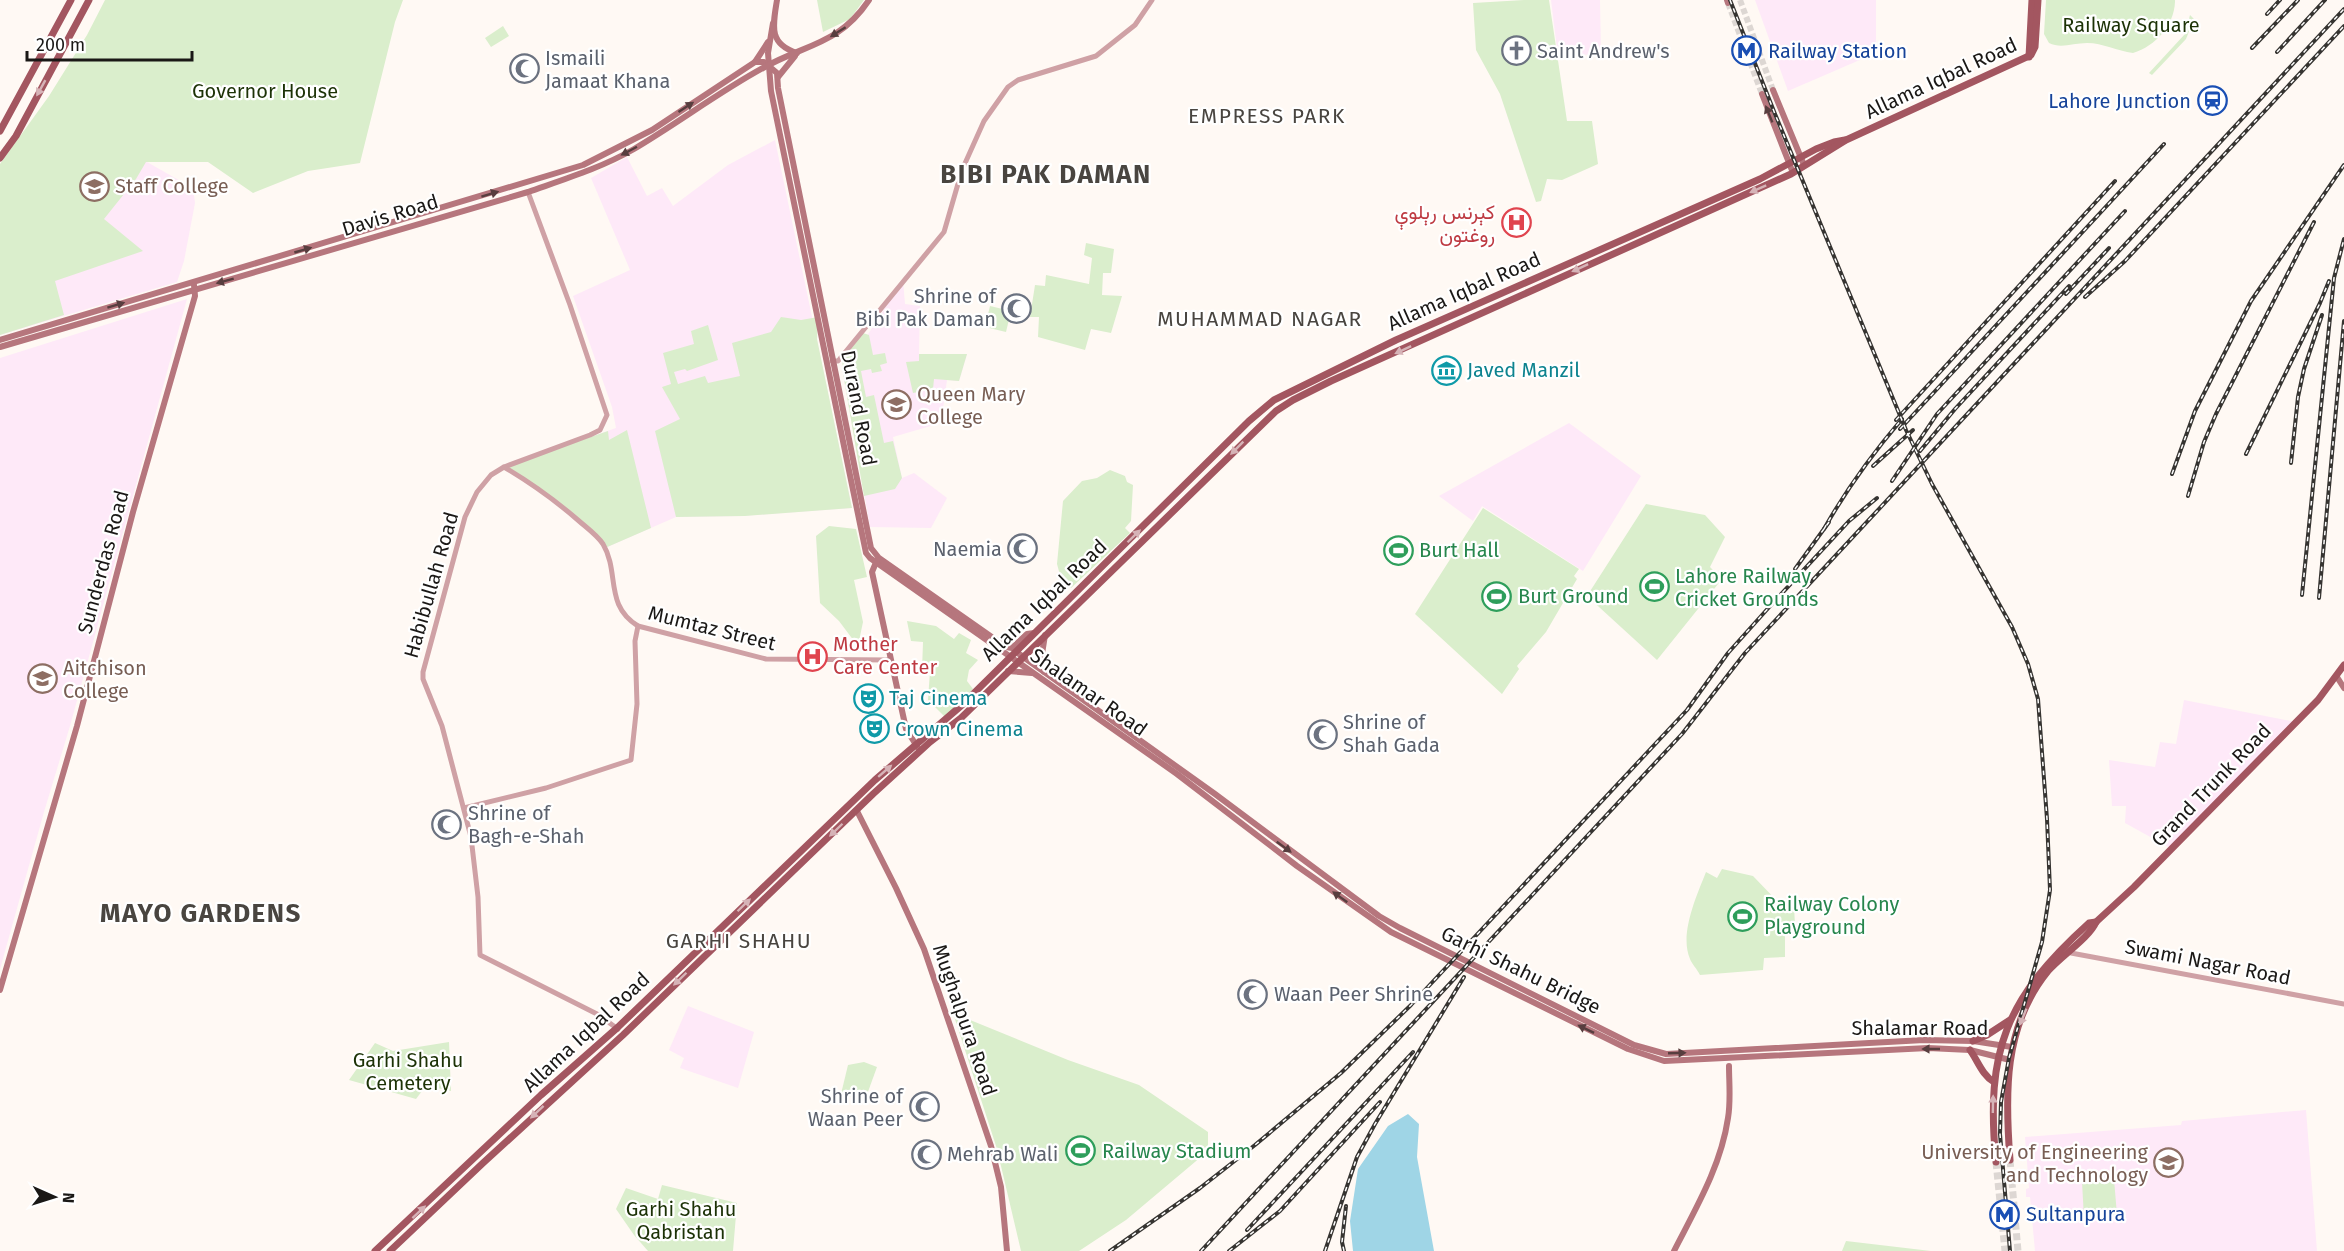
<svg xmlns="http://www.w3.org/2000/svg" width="2344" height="1251" font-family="'Fira Sans',Vazirmatn,sans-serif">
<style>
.education{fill:#fee9f8}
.green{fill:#daeecc}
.water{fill:#9fd5e6}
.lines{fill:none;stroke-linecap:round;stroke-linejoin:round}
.secondary-tunnel{stroke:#ddd7d3;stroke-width:6;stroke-dasharray:6 3;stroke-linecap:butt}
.primary-tunnel{stroke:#ddd7d3;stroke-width:7;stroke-dasharray:7 3.5;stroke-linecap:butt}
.tertiary{stroke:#cfa1a5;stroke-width:5}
.secondary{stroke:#b6767d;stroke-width:6}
.primary{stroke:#a35660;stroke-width:7}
.rail-casing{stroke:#363431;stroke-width:4}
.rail{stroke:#fff;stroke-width:1.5;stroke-dasharray:4.5;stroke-linecap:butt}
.oneway{fill:#583e3f}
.oneway2{fill:#d6b3b7}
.labels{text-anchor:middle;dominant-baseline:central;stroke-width:4.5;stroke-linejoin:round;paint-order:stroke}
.park-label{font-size:20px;fill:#1c3206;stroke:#fff}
.worship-label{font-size:20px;fill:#5b616d;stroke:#fff;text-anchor:start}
.transit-label{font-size:20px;fill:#164399;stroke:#fff;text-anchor:start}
.street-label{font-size:20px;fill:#1a1816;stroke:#fff}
.education-label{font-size:20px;fill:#785e54;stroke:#fff;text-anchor:start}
.health-label{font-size:20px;fill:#be3a42;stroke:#fff;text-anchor:end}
.culture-label{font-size:20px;fill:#0d838f;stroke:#fff;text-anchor:start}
.leisure-label{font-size:20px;fill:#27864d;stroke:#fff;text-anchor:start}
.neighbourhood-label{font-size:21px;letter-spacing:1.5px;fill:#494540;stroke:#fff}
.district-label{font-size:26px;font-weight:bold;letter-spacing:1.5px;fill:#494540;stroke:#fff}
</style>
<rect width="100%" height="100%" fill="#fff9f4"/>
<!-- education -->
<g class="education">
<polygon points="1551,0 1600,0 1601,54 1558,56"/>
<polygon points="1755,0 1876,0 1876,53 1788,91"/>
<polygon points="775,140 852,508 740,516 676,517 605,548 601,541 562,506 504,467 616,428 612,407 573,296 630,270 591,178 627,157 647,196 662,188 673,206 728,165"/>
<polygon points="131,153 184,183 194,195 195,203 184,261 177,282 0,335 0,164"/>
<polygon points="903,280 905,304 920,306 919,354 967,354 959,381 947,380 941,423 893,437 902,478 914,473 947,498 931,528 870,527 843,373"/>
<polygon points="187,299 70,726 44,812 0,969 0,358"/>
<polygon points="1569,423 1641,476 1583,571 1482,506 1473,521 1439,496"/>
<polygon points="2184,700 2296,722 2172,849 2125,823 2126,806 2112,806 2109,760 2155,767 2160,742 2176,744"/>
<polygon points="688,1006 754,1032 738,1088 680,1068 684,1058 669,1050"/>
<polygon points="2306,1110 2317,1251 2035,1251 2030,1197 2026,1197 2026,1189 2029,1188 2025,1137 2181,1125 2182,1121"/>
</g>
<!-- green -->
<g class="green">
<polygon points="105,0 403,0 395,22 360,163 308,171 253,193 208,162 146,162 136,179 104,219 143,251 55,281 64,315 0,335 0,164 49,96 87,35"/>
<polygon points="817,0 864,0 850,19 823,32"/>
<polygon points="1524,0 1549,0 1567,121 1592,121 1598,164 1562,180 1547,179 1541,201 1536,202 1500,94 1476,50 1473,3"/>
<path d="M2046 0H2175V2C2174 25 2156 46 2133 53 2117 51 2103 43 2087 43 2073 43 2061 49 2049 43L2044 34Z"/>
<polygon points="2190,15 2194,19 2186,39 2152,75 2149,73 2185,34"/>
<polygon points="503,26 509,36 491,47 485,38"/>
<polygon points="1086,243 1114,249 1111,273 1103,273 1102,295 1122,296 1111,333 1091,329 1085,350 1038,337 1039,317 1030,317 1035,285 1045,286 1046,275 1089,284 1092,258 1084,255"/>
<polygon points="990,306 1011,311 1006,332 985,327"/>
<polygon points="781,317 801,320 818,317 817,339 852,508 745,516 676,517 655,431 680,419 662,387 671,384 663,353 694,344 691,331 708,325 718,360 687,371 685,369 674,372 678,384 705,376 708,383 740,376 732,343 771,332"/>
<polygon points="860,332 869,335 873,355 885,353 887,363 880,365 882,371 872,373 871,369 861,371 866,397 874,395 884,443 893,441 902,478 895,489 864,496 843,373 842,355"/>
<polygon points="919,354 967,354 959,381 934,379 933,389 913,393 906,362 919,361"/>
<polygon points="627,430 651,528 605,548 601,541 562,506 504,467 608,431 609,440"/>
<polygon points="1110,470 1125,476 1127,482 1133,485 1131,521 1125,528 1130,533 1071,588 1060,575 1057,564 1063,501 1082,481 1097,478"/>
<polygon points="1646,504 1705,515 1725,537 1710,567 1722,579 1657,660 1587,596"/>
<polygon points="1483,508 1579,569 1574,576 1577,579 1546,632 1517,666 1519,669 1502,694 1415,614"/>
<polygon points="829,526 856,529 867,577 854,580 863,622 859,641 854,641 839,621 820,603 816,536"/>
<polygon points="907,621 936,626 954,639 959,633 971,640 966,653 978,660 969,670 967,681 973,689 945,717 928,700 930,671 922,670 923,642 911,641"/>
<path d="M1722 869 1753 876 1782 906 1794 905 1795 926 1785 927V957L1764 958 1763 970 1700 975C1697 969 1692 964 1690 959 1679 934 1697 895 1706 872L1717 878Z"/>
<polygon points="953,1013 1068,1060 1139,1085 1208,1132 1208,1151 1126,1220 1079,1251 1021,1251 997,1149"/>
<polygon points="449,1042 451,1091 437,1088 422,1091 416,1099 349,1080 375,1043 393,1051"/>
<polygon points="864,1062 877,1067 865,1100 841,1094 848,1065"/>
<polygon points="2114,1179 2117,1215 2084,1218 2082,1182"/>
<polygon points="662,1185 737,1203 733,1251 648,1251 634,1235 616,1209 626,1188 658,1199"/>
<polygon points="1846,1241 1931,1251 1842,1251"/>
</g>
<!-- water -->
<polygon class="water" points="1408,1114 1419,1124 1417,1157 1434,1251 1353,1251 1350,1221 1358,1169 1388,1126"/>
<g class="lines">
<!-- secondary-tunnel -->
<g class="secondary-tunnel">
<polyline points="1740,0 1773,90"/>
<polyline points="1728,3 1762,94"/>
</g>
<!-- primary-tunnel -->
<g class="primary-tunnel">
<polyline points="2010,1160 2018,1251"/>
<polyline points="1996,1162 2005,1251"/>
</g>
<!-- tertiary -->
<g class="tertiary">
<polyline points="528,192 570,305 607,415 600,430 590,435 504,467 491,475 477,492 465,517 423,672 423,679 442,726 471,837 478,897 480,955 597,1014 618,1029"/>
<polyline points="832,361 838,361 944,232 962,170 984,121 1008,87 1018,80 1096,56 1135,25 1152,0"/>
<path d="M504 467C531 483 555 500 579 521 587 528 597 535 603 544 620 573 604 605 638 626L766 659 890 660"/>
<polyline points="464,808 546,788 631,760 637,704 635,641 638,626"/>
<polyline points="2068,950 2071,953 2344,1004"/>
</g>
<!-- secondary -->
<g class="secondary">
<path d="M777 0C773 25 768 44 797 53"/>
<polyline points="1727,0 1728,3"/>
<polyline points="773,23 768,53 771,91 866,553 870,558 1177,774 1297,866 1391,932 1628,1049 1664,1061 1928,1048 1970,1050 2010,1060"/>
<polyline points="755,62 764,62 777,73 778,88 871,548 879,558 1006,647 1012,648 1027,634 1034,633"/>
<polyline points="778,77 795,56"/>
<polyline points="1773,90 1804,165"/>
<polyline points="1762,94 1793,173"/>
<polyline points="0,340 583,165 652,130 755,62 768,42"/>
<path d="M0 347 528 192C565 179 601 168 634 149 678 123 719 92 763 68 805 44 839 45 869 0"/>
<polyline points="877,560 872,572 906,729 918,748"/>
<polyline points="1015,651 1215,794 1379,916 1400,928 1634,1045 1666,1054 1924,1040 1973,1041 2012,1047"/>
<polyline points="1008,671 1032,673"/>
<polyline points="1044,672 1042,654 1045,635"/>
<polyline points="2337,677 2344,688"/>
<polyline points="857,811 896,888 924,949 991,1146 1001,1187 1007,1251"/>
<polyline points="0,990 77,726 133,512 195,296 194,285"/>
<path d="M1674 1251C1696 1208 1721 1166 1728 1118 1731 1101 1729 1083 1729 1066"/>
</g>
<!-- primary -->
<g class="primary">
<polyline points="2029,57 2032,0"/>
<polyline points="0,131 71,0"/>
<polyline points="0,158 16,136 89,0"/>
<polyline points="1973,1041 1987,1035 2010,1020"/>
<path d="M1970 1050C1978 1061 1982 1075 1994 1082"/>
<path d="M2010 1160C2005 1095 2003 1026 2048 971 2061 956 2089 938 2096 922L2134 887 2318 700 2344 665"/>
<path d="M1996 1162C1985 1050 2006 998 2089 923L2096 922"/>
<polyline points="375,1251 541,1095 617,1028 875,780 962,705 1249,421 1274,400 1396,340 1760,179 1816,149 1834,142 1845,140"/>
<polyline points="390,1251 483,1163 623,1035 873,794 930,742 961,718 1276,411 1293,400 1331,381 1791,174 1846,140 2031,55 2035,47 2038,0"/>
</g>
<defs>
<g id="rail">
<polyline points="1730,0 1775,114 1906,430 1932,484 2012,627 2028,664 2038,699 2047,819 2050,890 2042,942 2009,1058 2001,1102 2000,1134 2010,1251"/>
<polyline points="2267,14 2280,0"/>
<polyline points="2252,48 2298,0"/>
<polyline points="2277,52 2325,0"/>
<polyline points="2066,294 2109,248"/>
<polyline points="2085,297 2125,261 2344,26"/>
<polyline points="1896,420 2115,181"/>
<polyline points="1900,429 2164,144"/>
<polyline points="1920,451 1955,409 2069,286"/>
<polyline points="2246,454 2320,303 2329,281"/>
<polyline points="2291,463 2298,397 2304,369 2322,315"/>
<polyline points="1873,466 1913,430"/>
<polyline points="2172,474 2195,411 2251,301 2344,165"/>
<polyline points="1892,481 1937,414 2125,211"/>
<polyline points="2188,496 2204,442 2216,414 2314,222"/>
<path d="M1824 529C1846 490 1873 453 1902 419"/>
<polyline points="1795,569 1829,522"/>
<polyline points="2302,595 2334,278 2344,239"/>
<polyline points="2319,598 2344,321"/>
<polyline points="1247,1230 1413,1052"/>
<polyline points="1110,1251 1200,1188 1255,1145 1341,1073 1411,1005 1687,710 1728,653 1771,605 1849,521 1877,498"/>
<polyline points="1201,1251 1682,734 1745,653 2344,9"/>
<polyline points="1229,1251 1280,1211 1380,1102"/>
<polyline points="1325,1251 1357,1157 1375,1124 1464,977"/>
<polyline points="1344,1251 1342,1242 1346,1206"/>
</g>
</defs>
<!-- rail casing -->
<use href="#rail" class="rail-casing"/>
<!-- rail -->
<use href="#rail" class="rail"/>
</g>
<!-- one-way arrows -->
<defs><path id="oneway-solid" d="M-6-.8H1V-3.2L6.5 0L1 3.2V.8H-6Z" transform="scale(1.5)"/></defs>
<g class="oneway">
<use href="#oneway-solid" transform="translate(838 32) rotate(148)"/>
<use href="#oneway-solid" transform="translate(686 107) rotate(-33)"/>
<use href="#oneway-solid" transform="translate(1769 114) rotate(-112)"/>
<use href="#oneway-solid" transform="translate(629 151) rotate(152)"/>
<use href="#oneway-solid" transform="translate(490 194) rotate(-17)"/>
<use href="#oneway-solid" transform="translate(303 250) rotate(-16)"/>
<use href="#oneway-solid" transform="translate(225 281) rotate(165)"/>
<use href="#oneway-solid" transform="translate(116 305) rotate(-17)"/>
<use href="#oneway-solid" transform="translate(1284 847) rotate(36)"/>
<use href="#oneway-solid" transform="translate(1340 897) rotate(-144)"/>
<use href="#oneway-solid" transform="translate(1586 1029) rotate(-154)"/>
<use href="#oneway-solid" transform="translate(1931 1049) rotate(180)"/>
<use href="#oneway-solid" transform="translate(1677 1053) rotate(-2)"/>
</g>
<g class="oneway2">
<use href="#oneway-solid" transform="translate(41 88) rotate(119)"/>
<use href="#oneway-solid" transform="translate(1758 189) rotate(156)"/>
<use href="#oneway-solid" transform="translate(1580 268) rotate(155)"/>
<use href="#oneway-solid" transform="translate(1403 350) rotate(155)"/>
<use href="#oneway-solid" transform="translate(1237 448) rotate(135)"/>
<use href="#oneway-solid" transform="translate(1134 536) rotate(-44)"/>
<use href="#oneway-solid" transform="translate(885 771) rotate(-41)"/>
<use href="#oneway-solid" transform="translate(836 830) rotate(136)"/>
<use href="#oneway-solid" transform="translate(744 905) rotate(-44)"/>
<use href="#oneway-solid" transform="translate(680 979) rotate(136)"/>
<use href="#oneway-solid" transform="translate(2023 1017) rotate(112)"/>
<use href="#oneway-solid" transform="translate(1993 1104) rotate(-89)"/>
<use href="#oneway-solid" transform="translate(537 1112) rotate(137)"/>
<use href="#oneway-solid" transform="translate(419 1212) rotate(-43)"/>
</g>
<!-- icons -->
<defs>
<symbol id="church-ring" viewBox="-11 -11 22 22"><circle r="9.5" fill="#fff" stroke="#6b7280" stroke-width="1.5"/><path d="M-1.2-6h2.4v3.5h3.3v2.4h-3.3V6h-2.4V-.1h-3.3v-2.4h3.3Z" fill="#6b7280"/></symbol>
<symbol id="metro-ring" viewBox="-11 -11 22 22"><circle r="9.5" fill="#fff" stroke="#1a4fb4" stroke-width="1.5"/><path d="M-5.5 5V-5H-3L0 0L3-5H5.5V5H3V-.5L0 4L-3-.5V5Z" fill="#1a4fb4"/></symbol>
<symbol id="mosque-ring" viewBox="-11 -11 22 22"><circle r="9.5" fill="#fff" stroke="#6b7280" stroke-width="1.5"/><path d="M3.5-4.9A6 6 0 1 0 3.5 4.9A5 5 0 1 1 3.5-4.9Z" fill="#6b7280"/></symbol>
<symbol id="station-ring" viewBox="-11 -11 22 22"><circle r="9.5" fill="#fff" stroke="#1a4fb4" stroke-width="1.5"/><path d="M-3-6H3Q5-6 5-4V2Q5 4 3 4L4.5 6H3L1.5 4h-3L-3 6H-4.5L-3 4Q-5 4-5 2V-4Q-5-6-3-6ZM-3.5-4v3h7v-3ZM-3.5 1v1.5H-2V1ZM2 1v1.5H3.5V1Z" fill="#1a4fb4"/></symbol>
<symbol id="university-ring" viewBox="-11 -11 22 22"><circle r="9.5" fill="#fff" stroke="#8d6e63" stroke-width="1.5"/><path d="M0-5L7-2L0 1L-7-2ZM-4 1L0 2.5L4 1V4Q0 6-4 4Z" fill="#8d6e63"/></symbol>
<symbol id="hospital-ring" viewBox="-11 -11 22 22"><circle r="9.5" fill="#fff" stroke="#e0444e" stroke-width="1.5"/><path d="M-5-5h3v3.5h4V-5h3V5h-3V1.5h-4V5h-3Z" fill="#e0444e"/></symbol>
<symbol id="museum-ring" viewBox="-11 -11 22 22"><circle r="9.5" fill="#fff" stroke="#0f9aa8" stroke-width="1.5"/><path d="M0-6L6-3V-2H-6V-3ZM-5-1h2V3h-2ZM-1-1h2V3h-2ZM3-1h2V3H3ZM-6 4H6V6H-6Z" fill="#0f9aa8"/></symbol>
<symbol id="stadium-ring" viewBox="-11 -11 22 22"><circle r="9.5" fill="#fff" stroke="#2e9e5b" stroke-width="1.5"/><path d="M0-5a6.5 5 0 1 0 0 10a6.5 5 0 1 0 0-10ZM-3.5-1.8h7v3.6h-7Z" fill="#2e9e5b"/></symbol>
<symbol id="theatre-ring" viewBox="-11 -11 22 22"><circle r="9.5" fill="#fff" stroke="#0f9aa8" stroke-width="1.5"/><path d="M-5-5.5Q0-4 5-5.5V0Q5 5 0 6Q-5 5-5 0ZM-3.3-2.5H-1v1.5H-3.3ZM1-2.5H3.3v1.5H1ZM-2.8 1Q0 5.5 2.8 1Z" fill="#0f9aa8"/></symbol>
</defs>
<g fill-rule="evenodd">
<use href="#church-ring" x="1500" y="34" width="33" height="33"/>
<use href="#metro-ring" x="1730" y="34" width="33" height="33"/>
<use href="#mosque-ring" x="508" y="52" width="33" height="33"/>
<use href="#station-ring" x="2196" y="84" width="33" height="33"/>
<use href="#university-ring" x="78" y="170" width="33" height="33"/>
<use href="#hospital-ring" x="1500" y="206" width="33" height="33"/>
<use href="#mosque-ring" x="1000" y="292" width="33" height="33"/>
<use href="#museum-ring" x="1430" y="354" width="33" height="33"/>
<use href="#university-ring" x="880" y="388" width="33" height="33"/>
<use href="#mosque-ring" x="1006" y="532" width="33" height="33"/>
<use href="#stadium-ring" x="1382" y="534" width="33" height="33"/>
<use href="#stadium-ring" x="1638" y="570" width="33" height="33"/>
<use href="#stadium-ring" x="1480" y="580" width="33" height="33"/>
<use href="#hospital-ring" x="796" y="640" width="33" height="33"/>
<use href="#university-ring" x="26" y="662" width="33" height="33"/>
<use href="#theatre-ring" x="852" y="682" width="33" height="33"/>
<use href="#theatre-ring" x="858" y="712" width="33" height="33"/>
<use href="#mosque-ring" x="1306" y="718" width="33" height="33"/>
<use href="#mosque-ring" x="430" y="808" width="33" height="33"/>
<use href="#stadium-ring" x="1726" y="900" width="33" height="33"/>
<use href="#mosque-ring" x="1236" y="978" width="33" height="33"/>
<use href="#mosque-ring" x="908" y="1090" width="33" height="33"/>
<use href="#stadium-ring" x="1064" y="1134" width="33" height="33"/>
<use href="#mosque-ring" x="910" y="1138" width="33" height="33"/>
<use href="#university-ring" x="2152" y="1146" width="33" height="33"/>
<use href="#metro-ring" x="1988" y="1198" width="33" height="33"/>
</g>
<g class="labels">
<!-- park labels -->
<g class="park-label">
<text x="2131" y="25">Railway Square</text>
<text x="265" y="91">Governor House</text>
<text x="408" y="1060">Garhi Shahu<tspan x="408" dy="23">Cemetery</tspan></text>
<text x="681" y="1209">Garhi Shahu<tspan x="681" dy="23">Qabristan</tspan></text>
</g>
<!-- worship labels -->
<g class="worship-label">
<text x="1537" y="51">Saint Andrew's</text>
<text x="545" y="58">Ismaili<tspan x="545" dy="23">Jamaat Khana</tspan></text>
<text x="996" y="296" text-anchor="end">Shrine of<tspan x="996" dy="23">Bibi Pak Daman</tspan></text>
<text x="1002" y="549" text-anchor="end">Naemia</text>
<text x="1343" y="722">Shrine of<tspan x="1343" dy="23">Shah Gada</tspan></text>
<text x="468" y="813">Shrine of<tspan x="468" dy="23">Bagh-e-Shah</tspan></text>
<text x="1274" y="994">Waan Peer Shrine</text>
<text x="903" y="1096" text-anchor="end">Shrine of<tspan x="903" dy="23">Waan Peer</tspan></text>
<text x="947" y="1154">Mehrab Wali</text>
</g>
<!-- transit labels -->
<g class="transit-label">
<text x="1768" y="51">Railway Station</text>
<text x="2191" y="101" text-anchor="end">Lahore Junction</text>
<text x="2026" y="1214">Sultanpura</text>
</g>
<!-- street labels -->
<g class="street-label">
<text transform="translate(1941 78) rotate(-25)">Allama Iqbal Road</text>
<text transform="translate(390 215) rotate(-17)">Davis Road</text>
<text transform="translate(1464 291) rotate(-24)">Allama Iqbal Road</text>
<text transform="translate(859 408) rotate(79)">Durand Road</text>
<text transform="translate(103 562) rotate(-75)">Sunderdas Road</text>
<text transform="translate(431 585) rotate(-74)">Habibullah Road</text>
<text transform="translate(1044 600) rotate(-44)">Allama Iqbal Road</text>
<text transform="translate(712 628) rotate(14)">Mumtaz Street</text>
<text transform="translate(1089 692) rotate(35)">Shalamar Road</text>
<text transform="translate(2211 785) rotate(-46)">Grand Trunk Road</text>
<text transform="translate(2208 962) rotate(11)">Swami Nagar Road</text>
<text transform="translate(1521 970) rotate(26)">Garhi Shahu Bridge</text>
<text transform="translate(965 1020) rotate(71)">Mughalpura Road</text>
<text x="1920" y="1028">Shalamar Road</text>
<text transform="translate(586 1032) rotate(-43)">Allama Iqbal Road</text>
</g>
<!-- education labels -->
<g class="education-label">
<text x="115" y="186">Staff College</text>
<text x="917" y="394">Queen Mary<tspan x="917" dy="23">College</tspan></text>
<text x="63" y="668">Aitchison<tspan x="63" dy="23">College</tspan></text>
<text x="2148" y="1152" text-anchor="end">University of Engineering<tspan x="2148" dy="23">and Technology</tspan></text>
</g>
<!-- health labels -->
<g class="health-label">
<text x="1495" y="212">کېرنس رېلوې<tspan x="1495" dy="23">روغتون</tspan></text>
<text x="833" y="644" text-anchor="start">Mother<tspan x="833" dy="23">Care Center</tspan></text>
</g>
<!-- culture labels -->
<g class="culture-label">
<text x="1467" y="370">Javed Manzil</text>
<text x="889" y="698">Taj Cinema</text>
<text x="895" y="729">Crown Cinema</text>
</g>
<!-- leisure labels -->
<g class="leisure-label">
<text x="1419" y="550">Burt Hall</text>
<text x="1675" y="576">Lahore Railway<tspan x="1675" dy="23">Cricket Grounds</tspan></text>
<text x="1518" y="596">Burt Ground</text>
<text x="1764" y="904">Railway Colony<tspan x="1764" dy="23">Playground</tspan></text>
<text x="1102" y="1151">Railway Stadium</text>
</g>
<!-- neighbourhood labels -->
<g class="neighbourhood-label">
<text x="1267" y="116">EMPRESS PARK</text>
<text x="1260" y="319">MUHAMMAD NAGAR</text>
<text x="739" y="941">GARHI SHAHU</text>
</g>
<!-- district labels -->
<g class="district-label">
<text x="1046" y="174">BIBI PAK DAMAN</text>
<text x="201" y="913">MAYO GARDENS</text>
</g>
</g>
<!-- north arrow -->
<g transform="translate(54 1197) rotate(93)" stroke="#ffffff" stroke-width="4.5" paint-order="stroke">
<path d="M0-4.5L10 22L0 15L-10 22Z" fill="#1a1816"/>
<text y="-9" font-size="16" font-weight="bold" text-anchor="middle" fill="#1a1816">N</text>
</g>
<!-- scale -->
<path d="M27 51v9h165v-9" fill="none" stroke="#1a1816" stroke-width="3"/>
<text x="36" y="51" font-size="18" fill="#1a1816" stroke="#ffffff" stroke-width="4.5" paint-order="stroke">200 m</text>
</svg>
